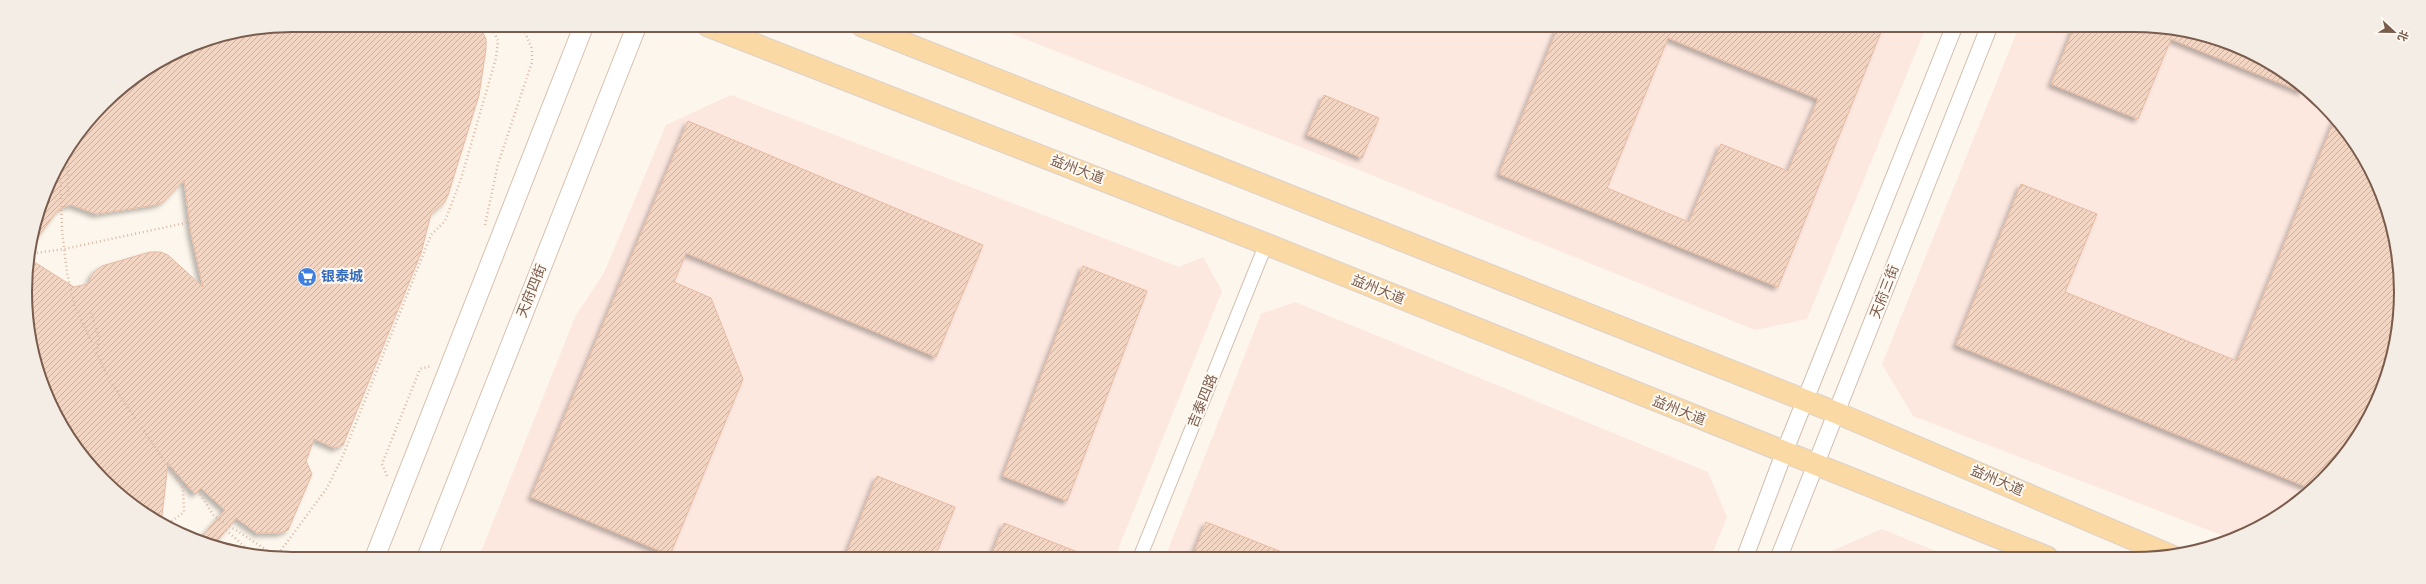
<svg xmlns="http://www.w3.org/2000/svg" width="2426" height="584" font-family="'Alegreya Sans','Noto Sans SC',sans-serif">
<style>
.commercial{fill:#fde8e0}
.building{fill:url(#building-hatch);stroke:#e6bba3;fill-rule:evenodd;filter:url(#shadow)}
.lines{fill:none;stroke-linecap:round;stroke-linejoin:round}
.minor-casing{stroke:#d1beb0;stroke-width:15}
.tertiary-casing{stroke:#d1beb0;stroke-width:18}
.secondary-casing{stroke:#d6c0b0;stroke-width:21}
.primary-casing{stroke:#dad1cd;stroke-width:23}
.path{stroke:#d9b8a5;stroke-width:2.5;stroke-dasharray:1 3;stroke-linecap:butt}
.minor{stroke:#fff;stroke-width:13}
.tertiary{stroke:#fff;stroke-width:16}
.secondary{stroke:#fff;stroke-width:19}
.primary{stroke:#fbd9a5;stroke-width:21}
.labels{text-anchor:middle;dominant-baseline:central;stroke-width:4;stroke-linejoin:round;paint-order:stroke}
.street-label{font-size:14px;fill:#7a5c4d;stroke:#fffaf3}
.shop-label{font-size:14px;font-weight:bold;fill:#366cbe;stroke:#fffaf3;text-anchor:start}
.rim{fill:none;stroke:#7a5c4d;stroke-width:2}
</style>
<defs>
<pattern id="building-hatch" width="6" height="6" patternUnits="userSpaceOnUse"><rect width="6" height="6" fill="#f3d5c3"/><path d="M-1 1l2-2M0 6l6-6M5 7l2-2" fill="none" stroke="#cab0a1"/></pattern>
<filter id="shadow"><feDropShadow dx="-3.5" dy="3.5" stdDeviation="2" flood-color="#0004"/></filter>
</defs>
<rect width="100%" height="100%" fill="#fdf6ec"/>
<!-- commercial -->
<g class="commercial">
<polygon points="992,26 1926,27 1807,319 1755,330 1364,172"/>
<polygon points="2019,27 2169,27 2268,61 2310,91 2346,130 2374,174 2392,223 2400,275 2399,327 2373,410 2323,481 2252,532 2229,538 1913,416 1882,364"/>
<polygon points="731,95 1179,267 1203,257 1222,291 1115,557 479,557 576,315 604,273 666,125"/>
<polygon points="1295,302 1708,472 1727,517 1711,557 1165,557 1261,314"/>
<polygon points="1882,529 1950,557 1824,557 1825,554"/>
</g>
<!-- building -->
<g class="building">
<polygon points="292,25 479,25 486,39 486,49 479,95 448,195 444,203 431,214 421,253 343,445 335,448 314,439 306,461 312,474 288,530 280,533 257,533 236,518 213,546 198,541 225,510 201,488 195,494 168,463 161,524 116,493 80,455 39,378 27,327 26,274 28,258 74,287 88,284 93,273 102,266 150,252 161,252 168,255 203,287 191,233 184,180 163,202 155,205 96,214 72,205 66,206 58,210 30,248 34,223 53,174 80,130 116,91 190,45 240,30"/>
<path d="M1558 27H1883L1778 287 1499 174ZM1668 38 1818 99 1788 171 1721 144 1689 222 1607 188Z"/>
<polygon points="2074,27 2169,27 2220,39 2268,61 2304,87 2302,92 2171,39 2138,119 2051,84"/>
<polygon points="1324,95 1379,118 1362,158 1307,135"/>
<polygon points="2335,118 2346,130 2374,174 2392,223 2400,275 2399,327 2373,410 2323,481 2312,489 1956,345 2021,184 2097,214 2065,292 2237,361"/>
<polygon points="688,121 983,245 936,357 686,253 674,282 711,298 743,379 670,555 531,497"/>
<polygon points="1083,266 1147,291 1067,501 1003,476"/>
<polygon points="877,476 955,507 935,557 845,557"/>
<polygon points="1206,522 1292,556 1292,557 1192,557"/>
<polygon points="1004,523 1088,556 1088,557 991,557"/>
</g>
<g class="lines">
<defs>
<polyline id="minor" points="1140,557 1266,244"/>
<g id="tertiary">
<polyline points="1745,557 1784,453 1954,27"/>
<polyline points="1779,557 1989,27"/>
</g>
<g id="secondary">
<polyline points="375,557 584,25"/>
<polyline points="427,557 637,25"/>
</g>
<g id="primary">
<polyline points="708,26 1266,244 2047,557"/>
<polyline points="862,26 1837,413 2172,556"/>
</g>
</defs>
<!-- minor casing -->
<use href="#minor" class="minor-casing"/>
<!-- tertiary casing -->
<use href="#tertiary" class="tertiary-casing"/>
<!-- secondary casing -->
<use href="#secondary" class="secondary-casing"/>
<!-- primary casing -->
<use href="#primary" class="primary-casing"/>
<!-- path -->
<g class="path">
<polyline points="64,156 68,161 68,195"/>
<polyline points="60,162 62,230 67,273 75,307 110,381 183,488 184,512 165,526"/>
<polyline points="485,225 498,164 532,62 532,49 522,25"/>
<polyline points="29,254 64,249 190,222"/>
<polyline points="91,313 99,337 97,351"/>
<polyline points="387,476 382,464 420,369 431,366"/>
<polyline points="198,491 214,516 276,556"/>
<polyline points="226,530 255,556"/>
<polyline points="276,557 327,488 342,458 431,235 445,221 461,179 496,58 498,41 491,25"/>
</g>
<!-- minor -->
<use href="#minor" class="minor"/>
<!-- tertiary -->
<use href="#tertiary" class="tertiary"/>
<!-- secondary -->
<use href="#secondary" class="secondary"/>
<!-- primary -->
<use href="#primary" class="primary"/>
</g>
<!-- icons -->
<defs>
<symbol id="supermarket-disc" viewBox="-11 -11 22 22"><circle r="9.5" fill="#3f7fe0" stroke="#fffaf3"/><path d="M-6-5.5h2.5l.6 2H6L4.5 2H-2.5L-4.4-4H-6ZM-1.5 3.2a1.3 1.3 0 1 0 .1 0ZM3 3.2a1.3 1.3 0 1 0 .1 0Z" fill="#fff"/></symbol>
</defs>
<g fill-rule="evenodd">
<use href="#supermarket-disc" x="296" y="266" width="22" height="22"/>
</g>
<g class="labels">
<!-- street labels -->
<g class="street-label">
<text transform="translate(1077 170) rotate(21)">益州大道</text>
<text transform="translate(1378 290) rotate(22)">益州大道</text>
<text transform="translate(532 291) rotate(-68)">天府四街</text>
<text transform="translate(1885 292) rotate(-69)">天府三街</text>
<text transform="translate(1203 401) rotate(-68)">吉泰四路</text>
<text transform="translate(1679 411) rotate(22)">益州大道</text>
<text transform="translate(1997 481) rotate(23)">益州大道</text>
</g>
<!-- shop labels -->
<g class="shop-label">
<text x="321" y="277">银泰城</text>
</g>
</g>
<!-- crop -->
<path d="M0 0H2426V584H0ZM292 32H2134A260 260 0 0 1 2394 292V292A260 260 0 0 1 2134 552H292A260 260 0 0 1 32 292V292A260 260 0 0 1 292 32Z" fill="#f4ede6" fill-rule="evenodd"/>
<path class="rim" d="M292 32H2134A260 260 0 0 1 2394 292V292A260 260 0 0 1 2134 552H292A260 260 0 0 1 32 292V292A260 260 0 0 1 292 32Z"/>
<!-- north arrow -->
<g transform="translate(2394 32) rotate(112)" stroke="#fffaf3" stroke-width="3" paint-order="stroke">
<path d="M0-3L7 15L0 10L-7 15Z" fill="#7a5c4d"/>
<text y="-6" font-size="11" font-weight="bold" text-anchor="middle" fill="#7a5c4d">北</text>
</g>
</svg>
